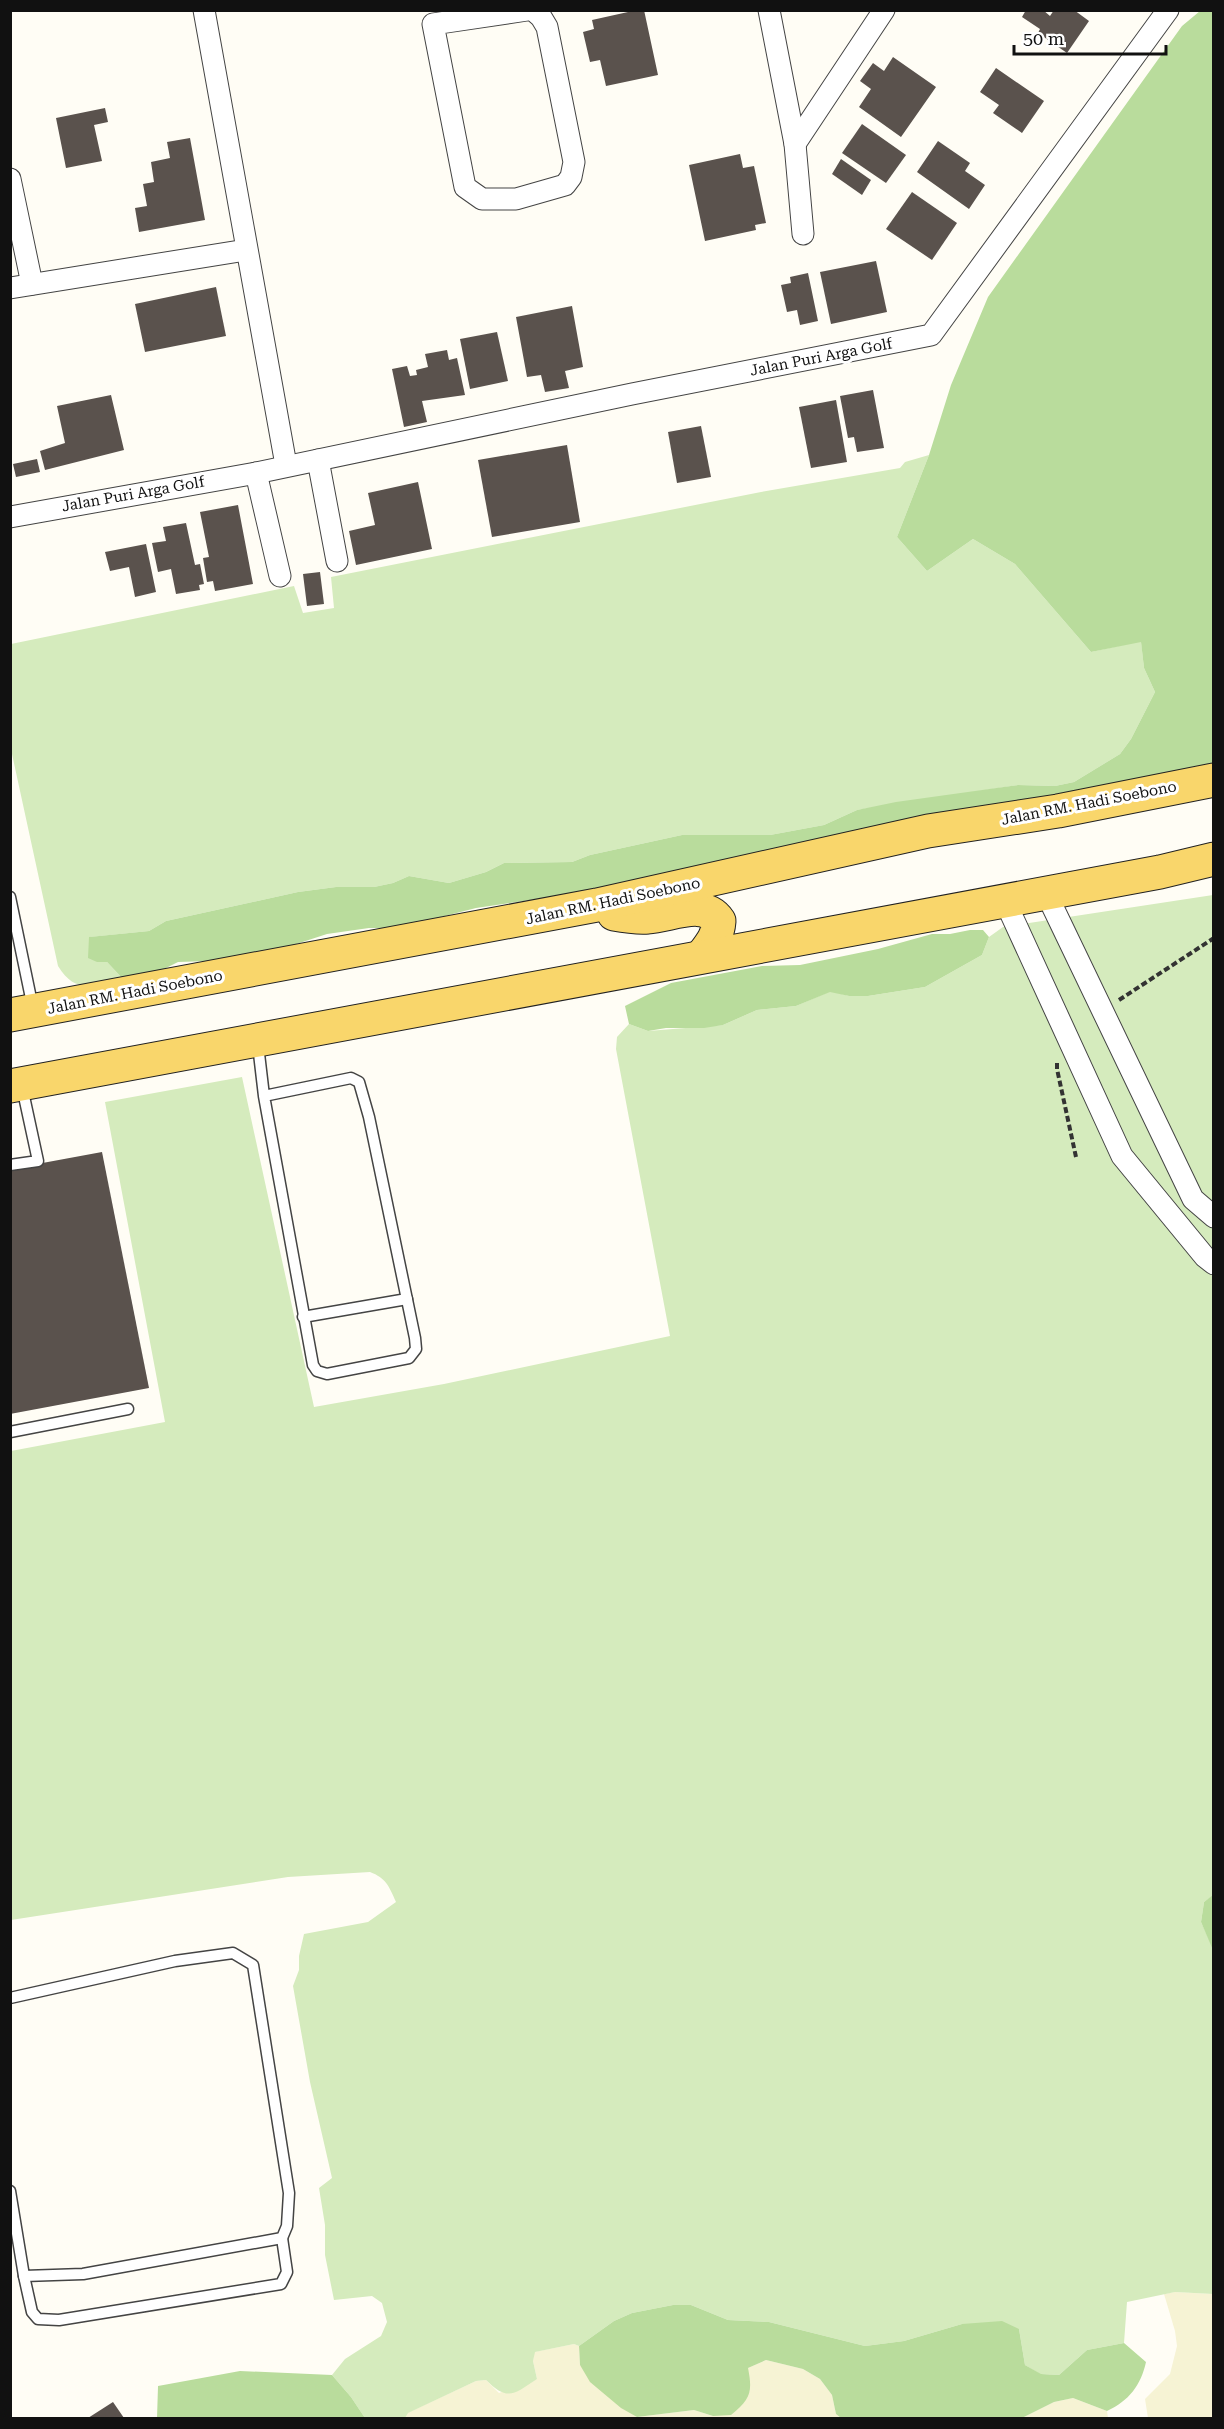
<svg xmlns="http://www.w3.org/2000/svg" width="1224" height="2429" font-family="'Roboto Serif',serif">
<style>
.farmland{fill:#f6f3d4}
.green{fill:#d5ebbd}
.forest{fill:#b9dc9c}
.building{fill:#5a524d}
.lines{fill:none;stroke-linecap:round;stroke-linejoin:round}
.service-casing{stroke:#444;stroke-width:13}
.minor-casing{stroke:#444;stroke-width:23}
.primary-casing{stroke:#222;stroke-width:35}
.path{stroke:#333;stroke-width:4;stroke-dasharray:6 3;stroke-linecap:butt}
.service{stroke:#fff;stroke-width:10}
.minor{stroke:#fff;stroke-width:21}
.primary{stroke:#f9d66b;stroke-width:33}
.labels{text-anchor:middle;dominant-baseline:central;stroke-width:6;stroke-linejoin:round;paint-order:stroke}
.street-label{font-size:15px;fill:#111;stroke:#fff}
</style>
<rect width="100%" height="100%" fill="#fffdf5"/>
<g class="farmland">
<path d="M1175 2292 1213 2294V2418H1148L1145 2399 1170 2374 1177 2346 1175 2331 1164 2294Z"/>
<path d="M574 2344 579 2346 580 2365 637 2417 694 2410 713 2416 748 2368 766 2360 803 2369 820 2379 832 2395 836 2414 841 2418H405L407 2413 476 2381 486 2380 499 2393 537 2379 533 2361 534 2352Z"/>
<path d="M1073 2398 1107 2411 1108 2418H1022L1054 2402Z"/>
</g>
<g class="green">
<path d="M929 455 897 537 927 571 973 539 1015 564 1091 652 1141 641 1144 668 1155 692 1131 739 1120 754 1074 782 1055 786 1018 785 857 810 824 825 770 835H682L590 855 572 862 504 863 486 872 449 883 409 876 393 883 374 887H336L298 892 166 921 149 931 90 937 97 962H107L122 978C92 984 77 996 58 966L12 754H11V644L294 586 303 613 334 608 331 577 761 492 900 468 905 462Z"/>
<path d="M1213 895 1214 1895 1204 1902 1201 1922 1214 1950 1213 2294 1175 2292 1127 2302 1124 2343 1087 2350 1059 2375 1040 2374 1025 2365 1019 2329 962 2324 904 2341 865 2346 769 2322 728 2320 691 2305H673L632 2313 614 2321 579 2346 574 2344 535 2352 533 2361 537 2379C514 2394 508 2402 486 2380L476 2381 408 2413 405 2418H365L351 2397 332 2375 345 2359 381 2336 387 2322 382 2303 372 2296 334 2300 325 2255V2225L319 2188 332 2178 310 2082 293 1986 299 1970V1956L304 1934 368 1922 396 1902C389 1886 386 1878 370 1872L288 1877 11 1920V1451L165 1422 105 1102 242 1077 314 1407 444 1384 670 1336 616 1049 617 1037 629 1024 648 1031 723 1025 757 1010 796 1006 831 991 849 996H868L925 987 982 955 989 937 1003 927Z"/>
</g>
<g class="forest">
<path d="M1200 11H1213V764L571 894 476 908 398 928H369L327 934 287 947 209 961 178 962 160 971 122 978 107 962H97L88 958 89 937 149 931 166 921 298 892 336 887H374L393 883 409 876 449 883 486 872 504 863 572 862 590 855 682 835H770L824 825 857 810 896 802 1018 785 1055 786 1074 782 1120 754 1131 739 1155 692 1144 668 1141 642 1091 652 1015 564 973 539 927 571 897 537 929 455 951 385 988 297 1182 26Z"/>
<path d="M970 930H983L989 937 982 955 925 987 868 996H849L830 992 796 1006 757 1010 723 1025 704 1028H666L648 1031 629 1024 625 1006 671 983 762 966 800 965 878 949 932 934H950Z"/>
<path d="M1213 1895V1950L1201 1922 1204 1902Z"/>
<path d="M673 2305H691L728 2320 769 2322 865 2346 904 2341 962 2324 1002 2321 1019 2329 1025 2365 1041 2374 1059 2375 1087 2350 1124 2343 1146 2362C1141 2385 1129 2401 1107 2411L1073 2398 1054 2402 1022 2418H841L836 2414 832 2395 820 2379 803 2369 766 2360 748 2368C753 2393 750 2399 731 2415L713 2416 694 2410 637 2417 621 2408 590 2382 580 2365 579 2346 614 2321 632 2313Z"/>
<path d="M240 2371 332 2375 351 2397 365 2418H157L158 2386Z"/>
</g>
<g class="building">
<path d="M637 10H644L658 75 606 86 600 60 590 62 583 32 594 29 592 20Z"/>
<path d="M1026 10H1043L1050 16 1054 10H1074L1089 21 1067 53 1038 33 1040 29 1022 17Z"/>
<path d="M893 57 936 87 901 137 859 107 871 89 860 81 873 63 884 71Z"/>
<path d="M996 68 1044 101 1022 133 993 113 999 105 980 92Z"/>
<path d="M105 108 108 122 94 125 102 161 66 168 56 118Z"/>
<path d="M862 124 906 155 886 183 842 153Z"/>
<path d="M190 138 205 220 139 232 135 208 147 206 143 184 154 182 151 162 170 158 167 142Z"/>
<path d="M938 141 970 163 965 171 985 185 969 209 917 172Z"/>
<path d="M740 154 743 168 754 166 766 223 755 225 756 230 705 241 689 165Z"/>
<path d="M841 159 871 180 862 195 832 174Z"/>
<path d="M912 192 957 223 932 260 886 229Z"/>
<path d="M876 261 887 312 831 324 820 272Z"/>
<path d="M808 273 818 321 800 325 797 310 787 312 781 285 791 283 790 277Z"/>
<path d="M216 287 226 336 145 352 135 304Z"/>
<path d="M572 306 583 367 565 371 569 388 545 392 541 375 527 377 516 317Z"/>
<path d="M497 332 508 381 470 389 460 339Z"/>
<path d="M447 350 449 360 457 358 465 395 422 401 427 422 404 427 392 369 407 366 410 376 417 375 416 370 428 367 425 354Z"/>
<path d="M873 390 884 448 857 452 854 437 848 438 840 396Z"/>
<path d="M111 395 124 450 45 470 40 451 65 443 57 406Z"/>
<path d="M836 400 847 462 811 468 799 407Z"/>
<path d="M701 426 711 477 677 483 668 432Z"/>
<path d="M567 445 580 522 492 537 478 460Z"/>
<path d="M37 459 40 472 16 477 13 464Z"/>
<path d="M418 482 432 549 356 565 349 531 375 525 368 493Z"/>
<path d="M238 505 253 584 215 591 213 581 207 582 203 558 209 557 200 512Z"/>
<path d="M186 523 195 565 200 564 204 584 199 585 200 590 176 594 171 569 158 572 152 543 166 541 163 527Z"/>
<path d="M146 544 156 592 135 597 129 567 110 571 105 552Z"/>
<path d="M320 572 324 604 307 606 303 574Z"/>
<path d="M102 1152 149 1388 10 1414V1169Z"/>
<path d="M113 2402 124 2418H88Z"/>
</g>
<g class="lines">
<defs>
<g id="service">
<path d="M10 897 33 1008"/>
<path d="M258 1045 264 1096 313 1365 317 1371 327 1374 409 1358 416 1349 415 1338 369 1117 359 1082 351 1078 264 1096"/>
<path d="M10 1165 38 1161 22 1087"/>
<path d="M303 1317 407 1299"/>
<path d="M10 1432 128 1409"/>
<path d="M10 1998 175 1961 233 1953 253 1965 289 2193 287 2226 282 2238 83 2274 24 2276 10 2191"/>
<path d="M24 2276 32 2312 38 2319 59 2320 281 2284 287 2272 282 2238"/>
</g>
<g id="minor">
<path d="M204 10 286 465"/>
<path d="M527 10 433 24 465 187 482 199H516L565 185 571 177 574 162 547 27 541 17 533 10"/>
<path d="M769 10 795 144 803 234"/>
<path d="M795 144 884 10"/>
<path d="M10 179 32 284"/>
<path d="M10 288 246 250"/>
<path d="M318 460 337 561"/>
<path d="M256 473 280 576"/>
<path d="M10 517 256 473 632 394 931 335 1168 10"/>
<path d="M1046 893 1193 1199 1214 1217"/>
<path d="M1005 901 1122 1156 1205 1257 1214 1264"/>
</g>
<g id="primary">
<path d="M614 914C625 916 637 918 648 917 670 916 704 898 719 921 718 936 711 944 702 956"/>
<path d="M10 1015 597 905 928 831 1058 811 1214 780"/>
<path d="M10 1086 1160 872 1214 859"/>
</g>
</defs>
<use href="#service" class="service-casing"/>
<use href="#minor" class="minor-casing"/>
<use href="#primary" class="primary-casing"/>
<g class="path">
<path d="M1119 1000 1214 938"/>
<path d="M1057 1063V1069L1076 1157"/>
</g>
<use href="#service" class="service"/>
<use href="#minor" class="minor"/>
<use href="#primary" class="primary"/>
</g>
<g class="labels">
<g class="street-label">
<text transform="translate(821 357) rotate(-11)">Jalan Puri Arga Golf</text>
<text transform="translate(133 494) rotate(-10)">Jalan Puri Arga Golf</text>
<text transform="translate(1089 803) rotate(-11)">Jalan RM. Hadi Soebono</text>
<text transform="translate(613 901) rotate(-12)">Jalan RM. Hadi Soebono</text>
<text transform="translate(135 992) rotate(-11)">Jalan RM. Hadi Soebono</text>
</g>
</g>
<rect width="1224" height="2429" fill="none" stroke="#111111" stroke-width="24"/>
<path d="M1014 45v9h152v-9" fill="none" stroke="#111111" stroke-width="3"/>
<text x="1023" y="45" font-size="18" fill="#111111" stroke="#ffffff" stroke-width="4.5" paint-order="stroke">50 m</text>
</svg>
